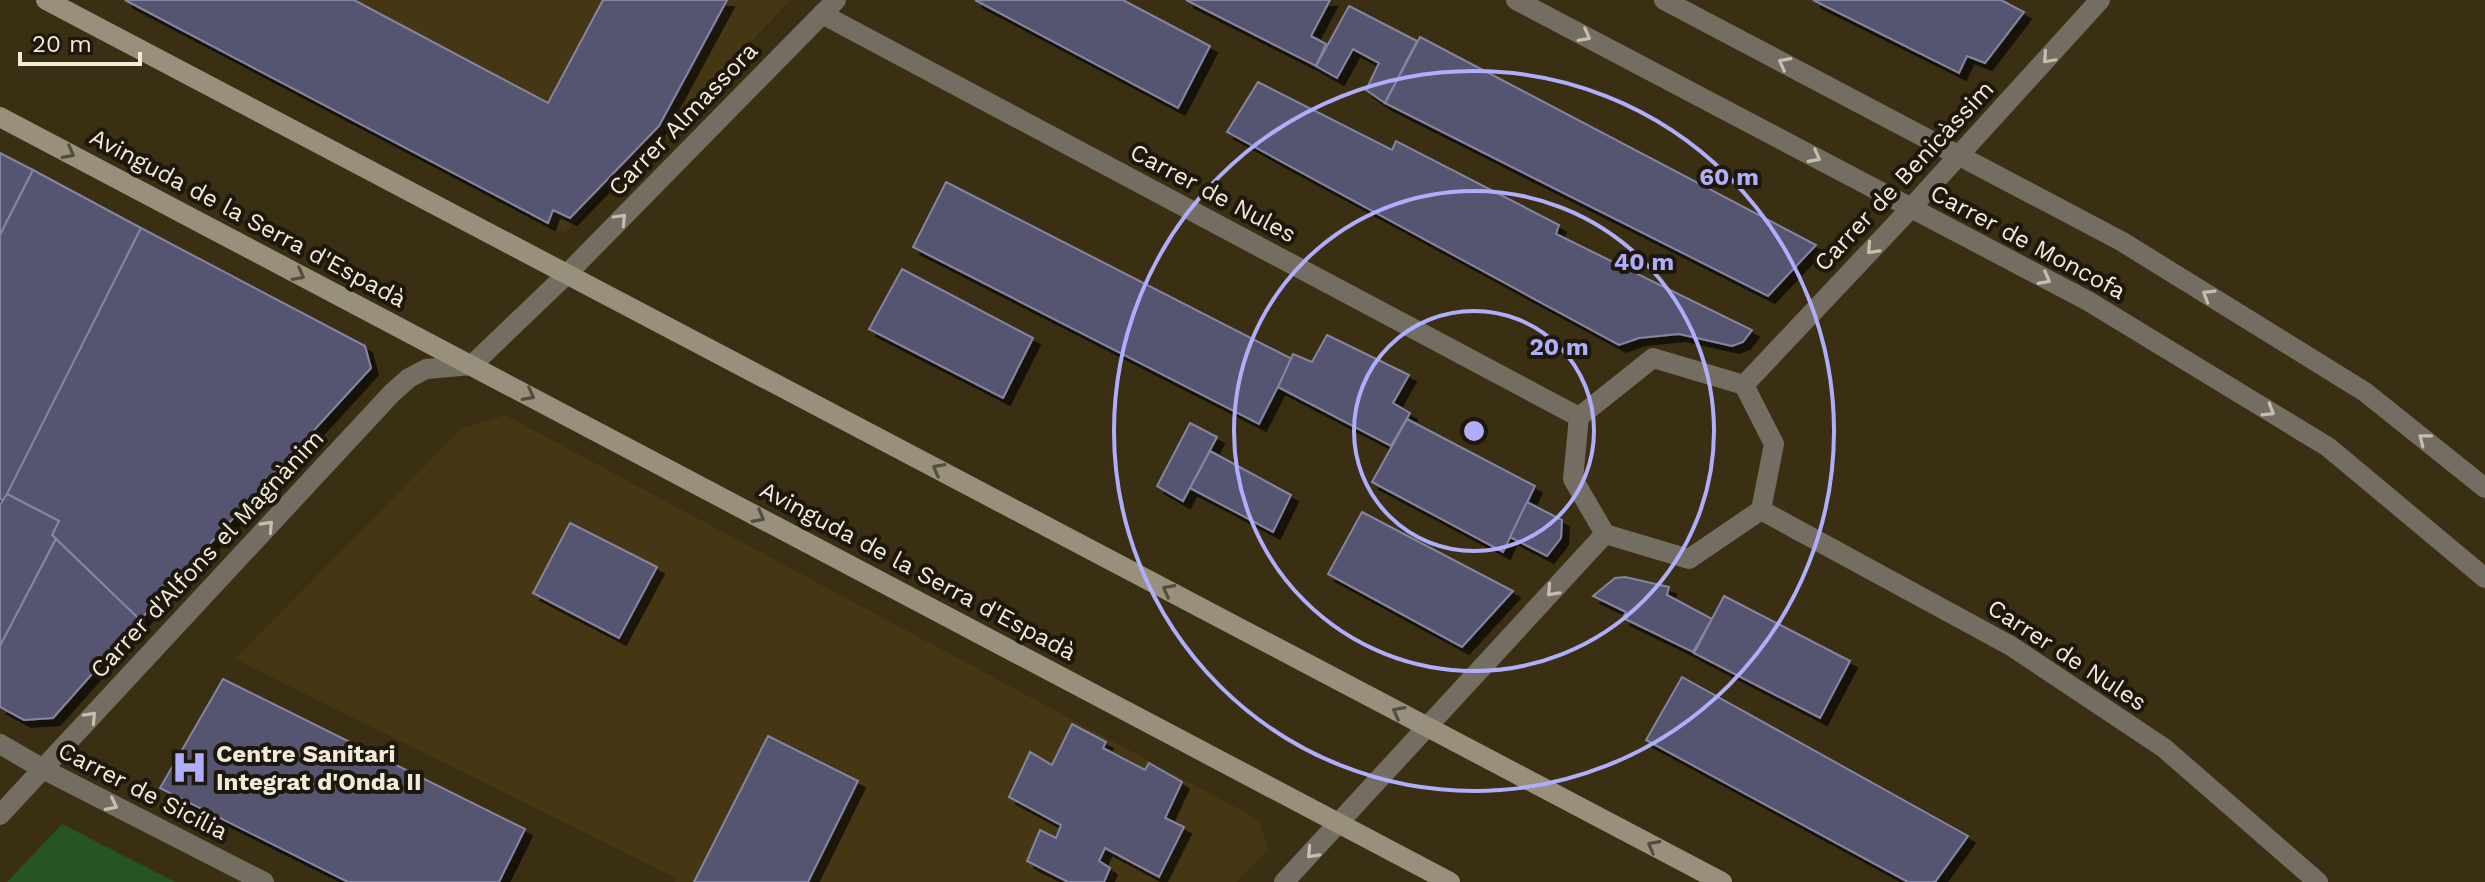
<svg xmlns="http://www.w3.org/2000/svg" width="2485" height="882" font-family="'Work Sans',sans-serif">
<style>
.built{fill:#463714}
.green{fill:#265425}
.building{fill:#545571;stroke:#8485a3;stroke-width:2;filter:url(#shadow)}
.lines{fill:none;stroke-linecap:round;stroke-linejoin:round}
.street{stroke:#736e61;stroke-width:20}
.secondary{stroke:#98907c;stroke-width:20}
.oneway{stroke:#c6bfb0}
.oneway2{stroke:#544d3e}
.ring{fill:none;stroke:#afaefa;stroke-width:4}
.labels{text-anchor:middle;dominant-baseline:central;stroke-width:8;stroke-linejoin:round;paint-order:stroke}
.street-label{font-size:24px;fill:#f2ebdb;stroke:#1d170c}
.poi-label{font-size:24px;font-weight:bold;fill:#f2ebdb;stroke:#1d170c;text-anchor:start}
.centre{fill:#afaefa;stroke:#1d170c;stroke-width:4}
.ring-label{font-size:24px;text-anchor:middle;font-weight:bold;fill:#afaefa;stroke:#1d170c;stroke-width:8;stroke-linejoin:round;paint-order:stroke}
</style>
<defs>
<filter id="shadow"><feDropShadow dx="7" dy="7" stdDeviation="0" flood-color="#0009"/></filter>
</defs>
<rect width="100%" height="100%" fill="#3a2e13"/>
<g class="built">
<path d="M136 0H791L564 233Z"/>
<path d="M505 415 1259 820 1268 850 1237 882H675L676 878 235 659 461 429Z"/>
</g>
<path class="green" d="M62 824 175 882H7Z"/>
<g class="building">
<path d="M125 0H354L548 103 603 0H727L659 126 570 218 553 210 548 223Z"/>
<path d="M975 0H1123L1210 46 1178 108Z"/>
<path d="M1186 0H1330L1311 36 1326 44 1316 66Z"/>
<path d="M1813 0H2001L2024 12 1985 63 1967 56 1959 73Z"/>
<path d="M1349 6 1417 41 1385 103 1366 90 1379 63 1353 49 1337 78 1316 66Z"/>
<path d="M1420 37 1816 245 1768 296 1385 103Z"/>
<path d="M1258 82 1392 150 1396 141 1559 225 1556 234 1752 330 1743 342 1732 346 1679 334 1639 338 1619 345 1227 132Z"/>
<path d="M0 153 33 170 0 235Z"/>
<path d="M33 170 141 228 4 501 0 499V235Z"/>
<path d="M946 182 1292 359 1259 424 913 247Z"/>
<path d="M141 228 365 346 371 368 140 620 52 535 59 521 7 494Z"/>
<path d="M902 269 1033 338 1003 398 869 329Z"/>
<path d="M1327 335 1409 375 1393 403 1410 413 1391 446 1278 387 1293 354 1312 362Z"/>
<path d="M1407 419 1535 486 1503 552 1372 482Z"/>
<path d="M1190 423 1217 437 1183 501 1157 486Z"/>
<path d="M1210 451 1291 495 1273 532 1190 488Z"/>
<path d="M7 494 59 521 52 535 56 539 0 646V505Z"/>
<path d="M1527 502 1562 520 1561 538 1547 556 1510 537Z"/>
<path d="M1362 512 1513 591 1462 647 1328 574Z"/>
<path d="M570 523 657 567 619 638 533 593Z"/>
<path d="M56 539 140 620 53 718 24 720 0 707V646Z"/>
<path d="M1625 577 1669 587 1667 595 1712 619 1693 652 1623 618 1626 612 1593 596 1615 578Z"/>
<path d="M1724 596 1850 661 1820 718 1694 653Z"/>
<path d="M1682 677 1968 836 1935 882H1908L1646 740Z"/>
<path d="M223 679 525 829 499 882H348L160 788Z"/>
<path d="M1072 724 1106 742 1103 748 1145 770 1149 763 1182 782 1165 818 1184 827 1159 877 1105 848 1099 861 1110 868 1104 882H1068L1027 861 1040 830 1056 838 1061 825 1009 797 1030 752 1052 765Z"/>
<path d="M768 736 858 781 808 882H694Z"/>
</g>
<g class="lines">
<g class="street">
<path d="M1516 0 2088 301 2328 447 2485 578"/>
<path d="M1664 0 2121 241 2365 392 2485 488"/>
<path d="M822 14 1579 417"/>
<path d="M1653 358 1744 385 1774 444 1761 510 1689 559 1605 534 1573 479 1579 417Z"/>
<path d="M1744 385 1911 208 2100 0"/>
<path d="M1761 510 2011 646 2164 748 2318 882"/>
<path d="M0 744 43 769 264 882"/>
<path d="M0 815 392 393 409 378 426 369 472 365 567 274 836 0"/>
<path d="M1284 882 1605 534"/>
</g>
<g class="secondary">
<path d="M46 0 1722 882"/>
<path d="M0 117 1450 882"/>
</g>
</g>
<defs><path id="oneway-chevron" d="M-2-3.5L2.5 0L-2 3.5" fill="none" stroke-width="1.6" stroke-linecap="round" stroke-linejoin="round" transform="scale(2)"/></defs>
<g class="oneway">
<use href="#oneway-chevron" transform="translate(1585 36) rotate(28)"/>
<use href="#oneway-chevron" transform="translate(2048 58) rotate(132)"/>
<use href="#oneway-chevron" transform="translate(1784 63) rotate(-152)"/>
<use href="#oneway-chevron" transform="translate(1815 157) rotate(28)"/>
<use href="#oneway-chevron" transform="translate(621 219) rotate(-46)"/>
<use href="#oneway-chevron" transform="translate(1872 249) rotate(133)"/>
<use href="#oneway-chevron" transform="translate(2045 279) rotate(28)"/>
<use href="#oneway-chevron" transform="translate(2208 295) rotate(-148)"/>
<use href="#oneway-chevron" transform="translate(2269 411) rotate(31)"/>
<use href="#oneway-chevron" transform="translate(2424 439) rotate(-142)"/>
<use href="#oneway-chevron" transform="translate(268 526) rotate(-47)"/>
<use href="#oneway-chevron" transform="translate(1552 591) rotate(133)"/>
<use href="#oneway-chevron" transform="translate(91 717) rotate(-47)"/>
<use href="#oneway-chevron" transform="translate(112 805) rotate(27)"/>
<use href="#oneway-chevron" transform="translate(1312 853) rotate(133)"/>
</g>
<g class="oneway2">
<use href="#oneway-chevron" transform="translate(69 153) rotate(28)"/>
<use href="#oneway-chevron" transform="translate(299 275) rotate(28)"/>
<use href="#oneway-chevron" transform="translate(529 395) rotate(28)"/>
<use href="#oneway-chevron" transform="translate(938 469) rotate(-152)"/>
<use href="#oneway-chevron" transform="translate(759 517) rotate(28)"/>
<use href="#oneway-chevron" transform="translate(1168 590) rotate(-152)"/>
<use href="#oneway-chevron" transform="translate(1398 712) rotate(-152)"/>
<use href="#oneway-chevron" transform="translate(1653 846) rotate(-152)"/>
</g>
<g class="ring">
<circle cx="1474" cy="431" r="120"/>
<circle cx="1474" cy="431" r="240"/>
<circle cx="1474" cy="431" r="360"/>
</g>
<defs>
<symbol id="hospital-bare" viewBox="-9 -9 18 18"><path d="M-5-5h3v3.5h4V-5h3V5h-3V1.5h-4V5h-3Z" fill="#afaefa" stroke="#1d170c" stroke-width="2.5" paint-order="stroke"/></symbol>
</defs>
<g fill-rule="evenodd">
<use href="#hospital-bare" x="164" y="742" width="51" height="51"/>
</g>
<g class="labels">
<g class="street-label">
<text transform="translate(683 119) rotate(-46)">Carrer Almassora</text>
<text transform="translate(1904 176) rotate(-47)">Carrer de Benicàssim</text>
<text transform="translate(1213 193) rotate(28)">Carrer de Nules</text>
<text transform="translate(248 218) rotate(28)">Avinguda de la Serra d'Espadà</text>
<text transform="translate(2028 242) rotate(28)">Carrer de Moncofa</text>
<text transform="translate(207 554) rotate(-47)">Carrer d'Alfons el Magnànim</text>
<text transform="translate(918 571) rotate(28)">Avinguda de la Serra d'Espadà</text>
<text transform="translate(2067 655) rotate(33)">Carrer de Nules</text>
<text transform="translate(143 791) rotate(27)">Carrer de Sicília</text>
</g>
<g class="poi-label">
<text x="216" y="754">Centre Sanitari<tspan x="216" dy="28">Integrat d'Onda II</tspan></text>
</g>
</g>
<circle cx="1474" cy="431" r="12" class="centre"/>
<g class="ring-label">
<text x="1729" y="185">60 m</text>
<text x="1644" y="270">40 m</text>
<text x="1559" y="355">20 m</text>
</g>
<path d="M20 52v12h120v-12" fill="none" stroke="#f2ebdb" stroke-width="4"/>
<text x="32" y="52" font-size="24" fill="#f2ebdb" stroke="#1d170c" stroke-width="6" paint-order="stroke">20 m</text>
</svg>
